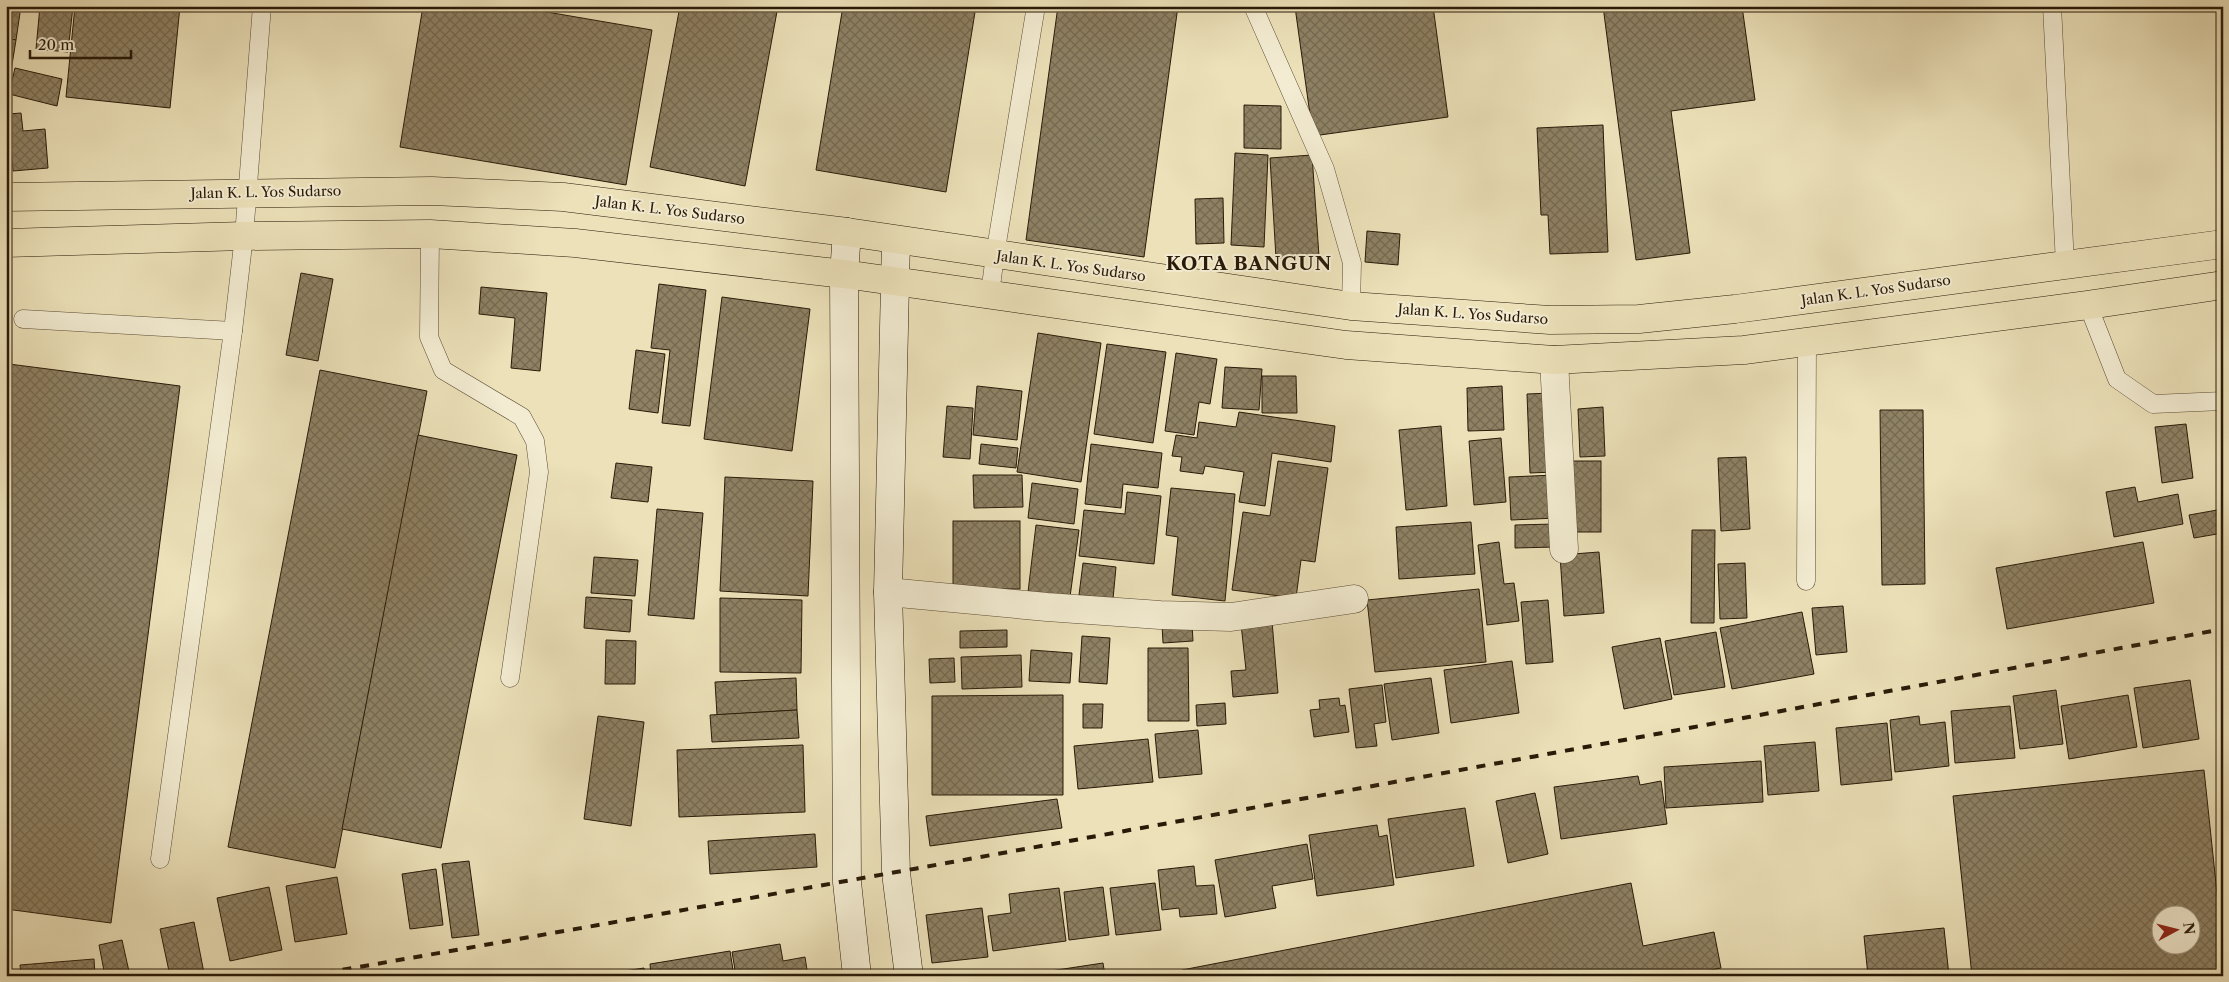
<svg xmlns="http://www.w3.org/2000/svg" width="2229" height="982" font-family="'Libre Caslon Text',serif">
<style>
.building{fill:url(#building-cross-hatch);stroke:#291a08;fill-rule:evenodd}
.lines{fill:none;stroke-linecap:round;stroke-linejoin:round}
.lane-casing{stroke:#5a4c34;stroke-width:19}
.street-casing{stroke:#5a4c34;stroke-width:29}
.secondary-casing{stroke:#291a08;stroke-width:29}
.highway-casing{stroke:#291a08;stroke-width:29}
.lane{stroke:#f3ecd2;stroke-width:18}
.street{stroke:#f3ecd2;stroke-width:28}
.secondary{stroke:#f3ecd2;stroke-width:28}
.highway{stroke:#ece1b9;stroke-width:28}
.rail{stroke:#291a08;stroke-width:4;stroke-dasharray:9 9;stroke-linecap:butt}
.labels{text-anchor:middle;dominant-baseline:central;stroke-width:4;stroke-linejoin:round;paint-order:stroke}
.street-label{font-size:14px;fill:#291a08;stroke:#f3ecd2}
.district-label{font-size:19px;font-weight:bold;letter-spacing:1px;fill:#291a08;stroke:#f3ecd2}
</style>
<defs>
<pattern id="building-cross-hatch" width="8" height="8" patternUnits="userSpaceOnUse" patternTransform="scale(1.25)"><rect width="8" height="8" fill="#8e8164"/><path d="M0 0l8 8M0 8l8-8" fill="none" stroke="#746950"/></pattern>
</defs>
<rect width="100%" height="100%" fill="#ece1b9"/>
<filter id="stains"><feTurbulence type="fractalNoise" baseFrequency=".004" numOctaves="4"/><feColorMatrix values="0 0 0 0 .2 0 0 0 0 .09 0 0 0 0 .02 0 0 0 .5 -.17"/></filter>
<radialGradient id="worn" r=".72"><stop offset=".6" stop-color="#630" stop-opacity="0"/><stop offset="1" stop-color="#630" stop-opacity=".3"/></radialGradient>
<g class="building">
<path d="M6 6H21L16 40 6 38Z"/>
<path d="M40 6H73L68 52 36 49Z"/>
<path d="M75 6H180L170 108 66 97Z"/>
<path d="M423 6H512L652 30 626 185 400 147Z"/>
<path d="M680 6H778L745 186 650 167Z"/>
<path d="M843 6H976L946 192 816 170Z"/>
<path d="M1058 6H1178L1144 257 1026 240Z"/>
<path d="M1303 6H1433L1448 117 1313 136 1295 7Z"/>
<path d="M1603 6H1742L1755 100 1671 111 1690 253 1636 260Z"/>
<path d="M6 38 16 40 7 96H6Z"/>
<path d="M15 68 62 79 57 106 9 94Z"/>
<path d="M1244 105 1281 106V149L1244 148Z"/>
<path d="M21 113 23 131 45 129 48 168 13 171 8 114Z"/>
<path d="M1603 125 1608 252 1550 254 1548 215H1541L1537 128Z"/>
<path d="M1235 153 1268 155 1264 247 1231 245Z"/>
<path d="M1312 155 1319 256 1276 258 1270 158Z"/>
<path d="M1223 198 1224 243 1196 244 1195 199Z"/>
<path d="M1367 231 1400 234 1398 265 1365 262Z"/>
<path d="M301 273 333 279 318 361 286 355Z"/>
<path d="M659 284 706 290 690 426 662 423 670 350 651 348Z"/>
<path d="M481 287 547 293 540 371 511 368 515 318 479 314Z"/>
<path d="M722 297 810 309 792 451 704 439Z"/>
<path d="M1038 333 1101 343 1081 482 1017 472Z"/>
<path d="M1107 344 1166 352 1153 443 1094 434Z"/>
<path d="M636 350 665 354 658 413 629 409Z"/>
<path d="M1176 353 1217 359 1210 404 1199 402 1194 435 1165 431Z"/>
<path d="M9 364 180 386 111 923 6 909V382Z"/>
<path d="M1225 367 1262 369 1259 410 1222 408Z"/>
<path d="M320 370 427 391 335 868 228 847Z"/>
<path d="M1262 376H1296L1297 413H1262Z"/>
<path d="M977 386 1022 391 1017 440 973 435Z"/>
<path d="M1502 386 1504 430 1468 431 1467 388Z"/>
<path d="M1551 393 1554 472 1530 473 1527 394Z"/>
<path d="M947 406 973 408 970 459 943 457Z"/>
<path d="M1603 407 1605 456 1580 457 1578 409Z"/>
<path d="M1880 410H1923L1925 584 1882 585Z"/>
<path d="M1239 412 1335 426 1331 462 1272 453 1265 506 1239 502 1244 472 1205 466 1203 474 1180 471 1182 457 1172 456 1176 435 1197 438 1199 422 1236 427Z"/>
<path d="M2186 424 2193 478 2162 483 2155 427Z"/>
<path d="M1441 426 1447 506 1406 510 1399 430Z"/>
<path d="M418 435 517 455 441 848 342 829Z"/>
<path d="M1501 438 1506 502 1474 505 1469 441Z"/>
<path d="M981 444 1018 448 1016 468 979 464Z"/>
<path d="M1091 444 1162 453 1158 488 1123 484 1121 508 1085 504Z"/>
<path d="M1746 457 1750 529 1721 531 1718 458Z"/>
<path d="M1278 461 1328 468 1315 562 1301 560 1296 598 1232 590 1243 512 1270 516Z"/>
<rect x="1570" y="461" width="31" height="71"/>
<path d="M616 463 652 467 648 502 611 498Z"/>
<path d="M973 475H1022L1023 507 974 508Z"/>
<path d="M1555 475 1557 518 1511 520 1509 477Z"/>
<path d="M725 477 813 481 808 596 720 591Z"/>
<path d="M1032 483 1078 489 1074 524 1028 518Z"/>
<path d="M2135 487 2138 502 2178 494 2183 524 2114 537 2106 492Z"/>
<path d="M1171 488 1235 494 1225 601 1172 595 1178 537 1166 535Z"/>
<path d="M1127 492 1161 496 1154 564 1079 556 1084 510 1125 514Z"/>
<path d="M657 509 703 513 694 619 648 615Z"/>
<path d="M2223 509V533L2194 538 2189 515Z"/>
<rect x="953" y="521" width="67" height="68"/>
<path d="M1471 522 1475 574 1399 579 1396 527Z"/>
<path d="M1555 524 1556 547 1515 548V525Z"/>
<path d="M1036 525 1079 530 1070 597 1028 592Z"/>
<path d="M1692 530H1715L1714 623H1691Z"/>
<path d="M1499 542 1504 584 1514 583 1519 621 1487 625 1478 545Z"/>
<path d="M2143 542 2154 603 2007 629 1996 568Z"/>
<path d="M1599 552 1604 613 1564 616 1560 555Z"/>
<path d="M594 557 638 560 635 596 591 593Z"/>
<path d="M1083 563 1116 567 1113 599 1079 595Z"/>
<path d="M1745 563 1747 618 1720 619 1718 564Z"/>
<path d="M1479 589 1486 662 1375 672 1367 600Z"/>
<path d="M586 597 632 600 630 632 584 628Z"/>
<path d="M720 598 802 600 801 673 720 672Z"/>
<path d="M1548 600 1553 662 1526 664 1521 602Z"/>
<path d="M1843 606 1847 652 1816 655 1812 608Z"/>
<path d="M1802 612 1814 674 1732 689 1720 628Z"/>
<path d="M1272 621 1278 693 1233 697 1231 671 1246 670 1241 624Z"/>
<path d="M1192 624 1193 641 1163 643 1162 625Z"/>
<path d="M1007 630V647L960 648V631Z"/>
<path d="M1716 632 1725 687 1674 695 1665 641Z"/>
<path d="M1082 636 1110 638 1107 684 1079 682Z"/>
<path d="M1660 638 1672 699 1624 709 1612 647Z"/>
<path d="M606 640 636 641 635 684H605Z"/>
<path d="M1148 648H1188L1189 721H1148Z"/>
<path d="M1031 650 1072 653 1070 683 1029 681Z"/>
<path d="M1021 655 1022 687 962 689 961 657Z"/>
<path d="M954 658 955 682 930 683 929 659Z"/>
<path d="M1512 661 1519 713 1451 723 1444 670Z"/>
<path d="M796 678 797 710 717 715 715 682Z"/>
<path d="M1431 678 1439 733 1392 740 1384 684Z"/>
<path d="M2190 680 2199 739 2143 748 2134 688Z"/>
<path d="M1382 685 1386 722 1374 724 1377 746 1356 748 1349 689Z"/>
<path d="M2056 690 2063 744 2020 749 2013 696Z"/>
<path d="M1063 695V795H932V696Z"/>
<path d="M2128 695 2137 747 2069 759 2061 706Z"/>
<path d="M1339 698 1340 706 1345 705 1349 732 1314 737 1310 710 1320 709 1319 700Z"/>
<path d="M1225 703 1226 724 1197 726 1196 705Z"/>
<path d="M1083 704H1103L1102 728H1083Z"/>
<path d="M2010 706 2015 758 1955 763 1951 711Z"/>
<path d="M797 710 799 738 712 742 710 715Z"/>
<path d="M598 716 644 722 631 826 584 819Z"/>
<path d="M1919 716 1920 725 1945 722 1949 766 1895 772 1890 720Z"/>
<path d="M1887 723 1892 780 1841 785 1836 728Z"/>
<path d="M1198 730 1202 774 1159 778 1155 734Z"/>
<path d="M1148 739 1153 782 1078 789 1074 746Z"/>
<path d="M1815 742 1819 791 1768 795 1764 746Z"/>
<path d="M803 745 805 812 679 817 677 750Z"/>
<path d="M1761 761 1763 802 1666 808 1664 767Z"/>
<path d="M2204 770 2223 950V976H1972L1953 796ZM2162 914H2192V944H2162Z"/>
<path d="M1638 776 1640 785 1661 781 1667 824 1561 839 1554 787Z"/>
<path d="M1535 793 1548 854 1508 863 1496 801Z"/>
<path d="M1057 799 1062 828 930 846 926 816Z"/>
<path d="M1465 808 1474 866 1396 878 1388 819Z"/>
<path d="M1377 825 1379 837 1387 835 1394 885 1317 896 1309 835Z"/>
<path d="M815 834 817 867 710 874 708 841Z"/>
<path d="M1307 844 1313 879 1272 886 1276 908 1225 917 1215 860Z"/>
<path d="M469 861 479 935 452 938 442 864Z"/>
<path d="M1194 866 1196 886 1214 885 1217 914 1180 917 1179 908 1162 910 1158 870Z"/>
<path d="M436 869 443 925 410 929 402 874Z"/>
<path d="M337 877 347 934 295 942 286 886Z"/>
<path d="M1155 883 1161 930 1116 935 1110 888Z"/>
<path d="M1631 883 1643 946 1714 932 1721 968 1678 976H1184L1182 970Z"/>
<path d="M269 887 282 950 230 961 217 898Z"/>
<path d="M1103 887 1109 935 1069 940 1064 892Z"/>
<path d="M1059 888 1066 941 993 951 988 916 1011 913 1009 894Z"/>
<path d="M982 908 988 957 932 963 926 915Z"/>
<path d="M194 922 204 973 170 976 160 929Z"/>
<path d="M1944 928 1949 976H1868L1864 936Z"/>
<path d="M122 940 130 976H105L99 945Z"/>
<path d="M780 944 783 961 805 957 808 976H736L732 952Z"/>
<path d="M730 951 734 976H651L650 964Z"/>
<path d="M94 959 95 976H21L20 965Z"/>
<path d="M1103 963 1105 976H1037V973Z"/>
<path d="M644 968 645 976H599V975Z"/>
</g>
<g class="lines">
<defs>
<g id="lane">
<path d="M1253 6 1325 169 1352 263 1351 306"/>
<path d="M2052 6 2065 264"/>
<path d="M430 234 429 337 443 370 522 417 535 441 539 472 510 678"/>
<path d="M990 294 995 255 1036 6"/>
<path d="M2088 305 2117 379 2153 404 2223 401"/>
<path d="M23 319 233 331"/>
<path d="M1806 581 1807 342"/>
<path d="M160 859 233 331 244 236 262 6"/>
</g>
<g id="street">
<path d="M1554 360 1564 549"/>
<path d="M888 592 1047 607 1160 615 1231 617 1354 599"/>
</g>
<g id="secondary">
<path d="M847 232 844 274 847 882 857 976"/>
<path d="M896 240 888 592 896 873 909 976"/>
</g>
<g id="highway">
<path d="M6 197 432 191 563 197 847 232 1351 306 1550 320 1639 319 1735 309 2223 244"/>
<path d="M6 243 244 236 430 234 575 243 844 274 1346 345 1554 360 1744 350 2088 305 2223 285"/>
</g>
</defs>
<use href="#lane" class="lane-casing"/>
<use href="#street" class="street-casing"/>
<use href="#secondary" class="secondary-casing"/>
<use href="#highway" class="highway-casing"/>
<use href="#lane" class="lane"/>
<use href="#street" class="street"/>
<use href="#secondary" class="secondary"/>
<use href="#highway" class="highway"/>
<path class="rail" d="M307 976C946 865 1585 748 2223 629"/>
</g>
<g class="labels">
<g class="street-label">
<text transform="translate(266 192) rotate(-1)">Jalan K. L. Yos Sudarso</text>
<text transform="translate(670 210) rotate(7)">Jalan K. L. Yos Sudarso</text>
<text transform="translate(1071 266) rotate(8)">Jalan K. L. Yos Sudarso</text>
<text transform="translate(1876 290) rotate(-8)">Jalan K. L. Yos Sudarso</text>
<text transform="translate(1473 314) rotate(4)">Jalan K. L. Yos Sudarso</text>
</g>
<g class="district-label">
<text x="1249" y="263">KOTA BANGUN</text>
</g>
</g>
<rect width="2229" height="982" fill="none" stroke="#ece1b9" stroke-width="25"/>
<rect x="8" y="8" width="2214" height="967" fill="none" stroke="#291a08" stroke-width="2.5"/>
<rect x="12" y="12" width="2204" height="957" fill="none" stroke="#291a08"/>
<g transform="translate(2176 930) rotate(83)"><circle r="24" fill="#f3ecd2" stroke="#a29881"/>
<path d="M0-4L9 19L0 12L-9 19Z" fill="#8f2418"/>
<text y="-8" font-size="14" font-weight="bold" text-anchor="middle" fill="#291a08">N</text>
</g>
<path d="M30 50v8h101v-8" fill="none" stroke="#291a08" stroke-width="2.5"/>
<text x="38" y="50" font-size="15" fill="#291a08" stroke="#f3ecd2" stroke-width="4" paint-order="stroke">20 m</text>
<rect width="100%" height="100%" filter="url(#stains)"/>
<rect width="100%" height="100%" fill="url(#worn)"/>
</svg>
